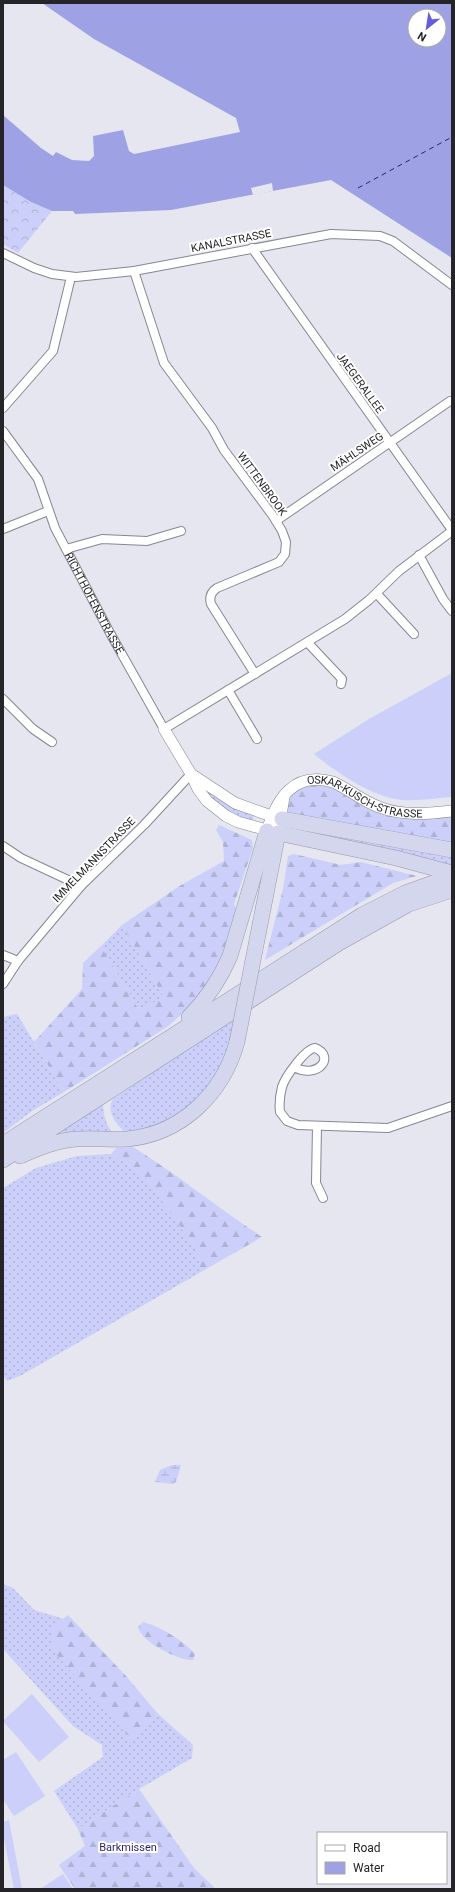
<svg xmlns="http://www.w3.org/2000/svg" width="455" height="1892" font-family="Roboto,sans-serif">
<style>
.grass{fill:url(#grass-dots)}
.forest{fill:url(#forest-firs)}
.wetland{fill:url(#wetland-marsh)}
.park{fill:url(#park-crowns)}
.pitch{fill:#cbcff9}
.water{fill:#9ea2e5;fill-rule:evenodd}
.pier{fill:#e5e6f0}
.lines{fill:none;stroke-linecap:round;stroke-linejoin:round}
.ferry{stroke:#2a216e;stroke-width:1;stroke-dasharray:5 4;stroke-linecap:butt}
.street-casing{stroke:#868790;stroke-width:10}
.secondary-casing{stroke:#868790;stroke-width:12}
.highway-casing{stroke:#9698a8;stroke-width:16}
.street{stroke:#fff;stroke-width:8}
.secondary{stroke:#fff;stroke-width:11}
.highway{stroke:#d3d6ec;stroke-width:15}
.highway-bridge-casing{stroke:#9698a8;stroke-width:16;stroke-linecap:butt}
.highway-bridge{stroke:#d3d6ec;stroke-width:15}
.labels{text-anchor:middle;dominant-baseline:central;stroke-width:4;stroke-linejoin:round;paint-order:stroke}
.street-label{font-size:11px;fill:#252529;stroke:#fff}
.park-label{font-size:11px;fill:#271e6a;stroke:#fff}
</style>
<defs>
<pattern id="grass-dots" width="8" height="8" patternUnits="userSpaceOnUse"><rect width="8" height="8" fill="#cbcff9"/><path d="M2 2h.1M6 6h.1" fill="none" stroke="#aeb2d5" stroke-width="1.8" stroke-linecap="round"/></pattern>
<pattern id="forest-firs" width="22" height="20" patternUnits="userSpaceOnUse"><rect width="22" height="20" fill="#cbcff9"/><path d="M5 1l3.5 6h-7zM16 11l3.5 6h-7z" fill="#aeb2d5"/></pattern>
<pattern id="wetland-marsh" width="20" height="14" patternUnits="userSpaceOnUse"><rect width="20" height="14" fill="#cbcff9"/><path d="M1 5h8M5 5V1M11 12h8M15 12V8" fill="none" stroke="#aeb2d5"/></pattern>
<pattern id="park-crowns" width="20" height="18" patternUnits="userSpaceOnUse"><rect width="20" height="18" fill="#cbcff9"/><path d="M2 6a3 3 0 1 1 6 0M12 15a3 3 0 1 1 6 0" fill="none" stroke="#aeb2d5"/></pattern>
</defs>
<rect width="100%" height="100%" fill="#e5e6f0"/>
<g class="grass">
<path d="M204 788 233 807 254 816 252 823C235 817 212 805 204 788Z"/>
<path d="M286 826 452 855V867L290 832Z"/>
<path d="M122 925 164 997 139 1010 101 946Z"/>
<path d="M17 1014 64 1092 32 1111 3 1133V1017Z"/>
<path d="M230 1020 234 1022 233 1045 201 1100 160 1126 125 1132C116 1124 107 1113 112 1100Z"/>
<path d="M103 1100C103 1114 105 1125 115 1135L27 1148Z"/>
<path d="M111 1154 129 1165 146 1178 197 1250 201 1272 20 1376 7 1381 3 1376V1188L36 1168 77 1156Z"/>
<path d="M3 1584 13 1588 34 1610 64 1619 51 1629 130 1739 158 1714 193 1745 192 1758 139 1789 78 1829 54 1791 103 1757 102 1745 73 1726 3 1649Z"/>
</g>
<g class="forest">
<path d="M316 779 379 807 452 811V850L282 819 284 797Z"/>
<path d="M219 825 252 840 253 848 234 904 237 910 226 947 211 983 193 1004 167 1027 64 1092 34 1042 82 989 83 963 101 946 139 1010 164 997 122 925 181 885 224 861 223 842 216 830Z"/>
<path d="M294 854 341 865 361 862 417 876 393 883 265 960 283 889 288 856Z"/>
<path d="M133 1147C178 1175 218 1208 262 1237L201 1272 197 1250 146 1178 129 1165 111 1154 116 1148Z"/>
<path d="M68 1615 126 1676 158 1714 131 1739 54 1652 51 1629Z"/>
<path d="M143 1622C162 1627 182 1640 195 1654L193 1660C179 1661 141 1642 138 1627Z"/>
<path d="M139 1789 194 1868 216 1889H75L59 1865 85 1846 78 1829Z"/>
</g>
<path class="wetland" d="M172 1465H181L176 1482 173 1484 155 1482 160 1470Z"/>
<path class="park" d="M3 185 31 202 52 211 18 253 3 244Z"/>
<g class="pitch">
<path d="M452 673V797C436 798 419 801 403 800 373 798 336 772 314 754L369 719Z"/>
<path d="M32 1694 69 1737 39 1762 3 1721Z"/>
<path d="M16 1752 45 1796 14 1816 3 1799V1760Z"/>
<path d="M9 1820 22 1889H14L3 1834V1822Z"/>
<path d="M63 1874 73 1889H40Z"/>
</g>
<path class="water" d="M42 3H452V258L331 180 171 210 75 214 73 211H52L31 202 3 185V115L41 148 53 156 56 152 72 160 89 161 94 156 93 136 123 130 129 151 134 154 240 132 236 118 94 39ZM415 16H439V40H415Z"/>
<path class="pier" d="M272 183 273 191 253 195 251 188Z"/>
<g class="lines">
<path class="ferry" d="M358 188 452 137"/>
<defs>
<g id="street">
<path d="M252 248 452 530"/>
<path d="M3 253 34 268 52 274 76 277 134 271 331 234 380 236 393 241 452 285"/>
<path d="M134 271 164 363 212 428 224 450 273 516 282 531 286 542 285 554 279 562 217 588C211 592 209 597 211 604L255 674"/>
<path d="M3 408 53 351 71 277"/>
<path id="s1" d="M3 431 38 479 55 528 110 633 164 729 345 619 369 600 399 571 452 531"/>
<path d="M276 521 450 401"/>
<path d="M3 529 48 511"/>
<path d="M66 549 102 539 147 541 181 531"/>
<path d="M419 555 443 599 452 611"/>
<path d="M377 594 414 634"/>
<path d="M308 643 342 679 341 684"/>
<path d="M228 690 257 739"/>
<path d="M3 699 33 729 52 742"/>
<path d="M3 846 21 858 81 886"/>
<path d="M3 955 18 961"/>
<path d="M3 984 18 961 81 886 144 825 191 774"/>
<path d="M294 1067C318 1080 336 1056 315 1048 305 1049 285 1077 282 1087 280 1095 279 1104 280 1112L287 1121 298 1125 388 1128 452 1106"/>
<path d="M317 1126 316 1183 323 1198"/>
</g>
<g id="secondary">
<path d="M164 729 191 774 198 789 207 801 226 816 238 822 278 833 284 797"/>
<path d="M191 774 235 803 277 818"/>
<path id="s2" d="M267 831C277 798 294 771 333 782 349 789 362 801 379 807 402 816 428 814 452 811"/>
</g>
<g id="highway">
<path d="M282 819 452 850"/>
<path d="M255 950 278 833 396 858 452 873"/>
<path d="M189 1017C207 999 220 979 230 956L267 831"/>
<path d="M3 1144 362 915 405 893 452 876"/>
<path d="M20 1156C39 1148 57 1140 78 1139 95 1138 111 1140 127 1139 182 1134 223 1093 237 1042"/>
<path d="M3 1160 339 943 409 904 452 890"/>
</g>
</defs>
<use href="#street" class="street-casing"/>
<use href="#secondary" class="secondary-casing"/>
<use href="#highway" class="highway-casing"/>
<use href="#street" class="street"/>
<use href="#secondary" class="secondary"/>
<use href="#highway" class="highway"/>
<defs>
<path id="highway-bridge" d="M237 1042 255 950"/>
</defs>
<use href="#highway-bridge" class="highway-bridge-casing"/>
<use href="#highway-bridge" class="highway-bridge"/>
</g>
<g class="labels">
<g class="street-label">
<text transform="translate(231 241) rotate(-11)">KANALSTRASSE</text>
<text transform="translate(360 383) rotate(54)">JAEGERALLEE</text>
<text transform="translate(357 452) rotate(-34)">MÄHLSWEG</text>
<text transform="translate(262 484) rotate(54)">WITTENBROOK</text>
<text stroke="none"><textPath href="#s1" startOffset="196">RICHTHOFENSTRASSE</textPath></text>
<text stroke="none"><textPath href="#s2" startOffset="129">OSKAR-KUSCH-STRASSE</textPath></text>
<text transform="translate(94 860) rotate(-46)">IMMELMANNSTRASSE</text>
</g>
<g class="park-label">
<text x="128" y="1847">Barkmissen</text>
</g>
</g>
<rect width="455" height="1892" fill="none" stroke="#252529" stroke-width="8"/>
<rect x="317" y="1832" width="130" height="52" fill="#ffffff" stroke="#a8a8a9"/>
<rect x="325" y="1845" width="20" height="6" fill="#ffffff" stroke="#a8a8a9"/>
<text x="353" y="1852" font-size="12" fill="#252529">Road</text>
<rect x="325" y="1862" width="20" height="12" fill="#9ea2e5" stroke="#a8a8a9"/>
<text x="353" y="1872" font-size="12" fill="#252529">Water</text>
<g transform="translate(427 28) rotate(210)"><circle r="19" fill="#ffffff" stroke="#a8a8a9"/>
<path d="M0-3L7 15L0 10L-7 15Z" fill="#645ed7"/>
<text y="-6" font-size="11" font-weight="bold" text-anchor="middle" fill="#252529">N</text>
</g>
</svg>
